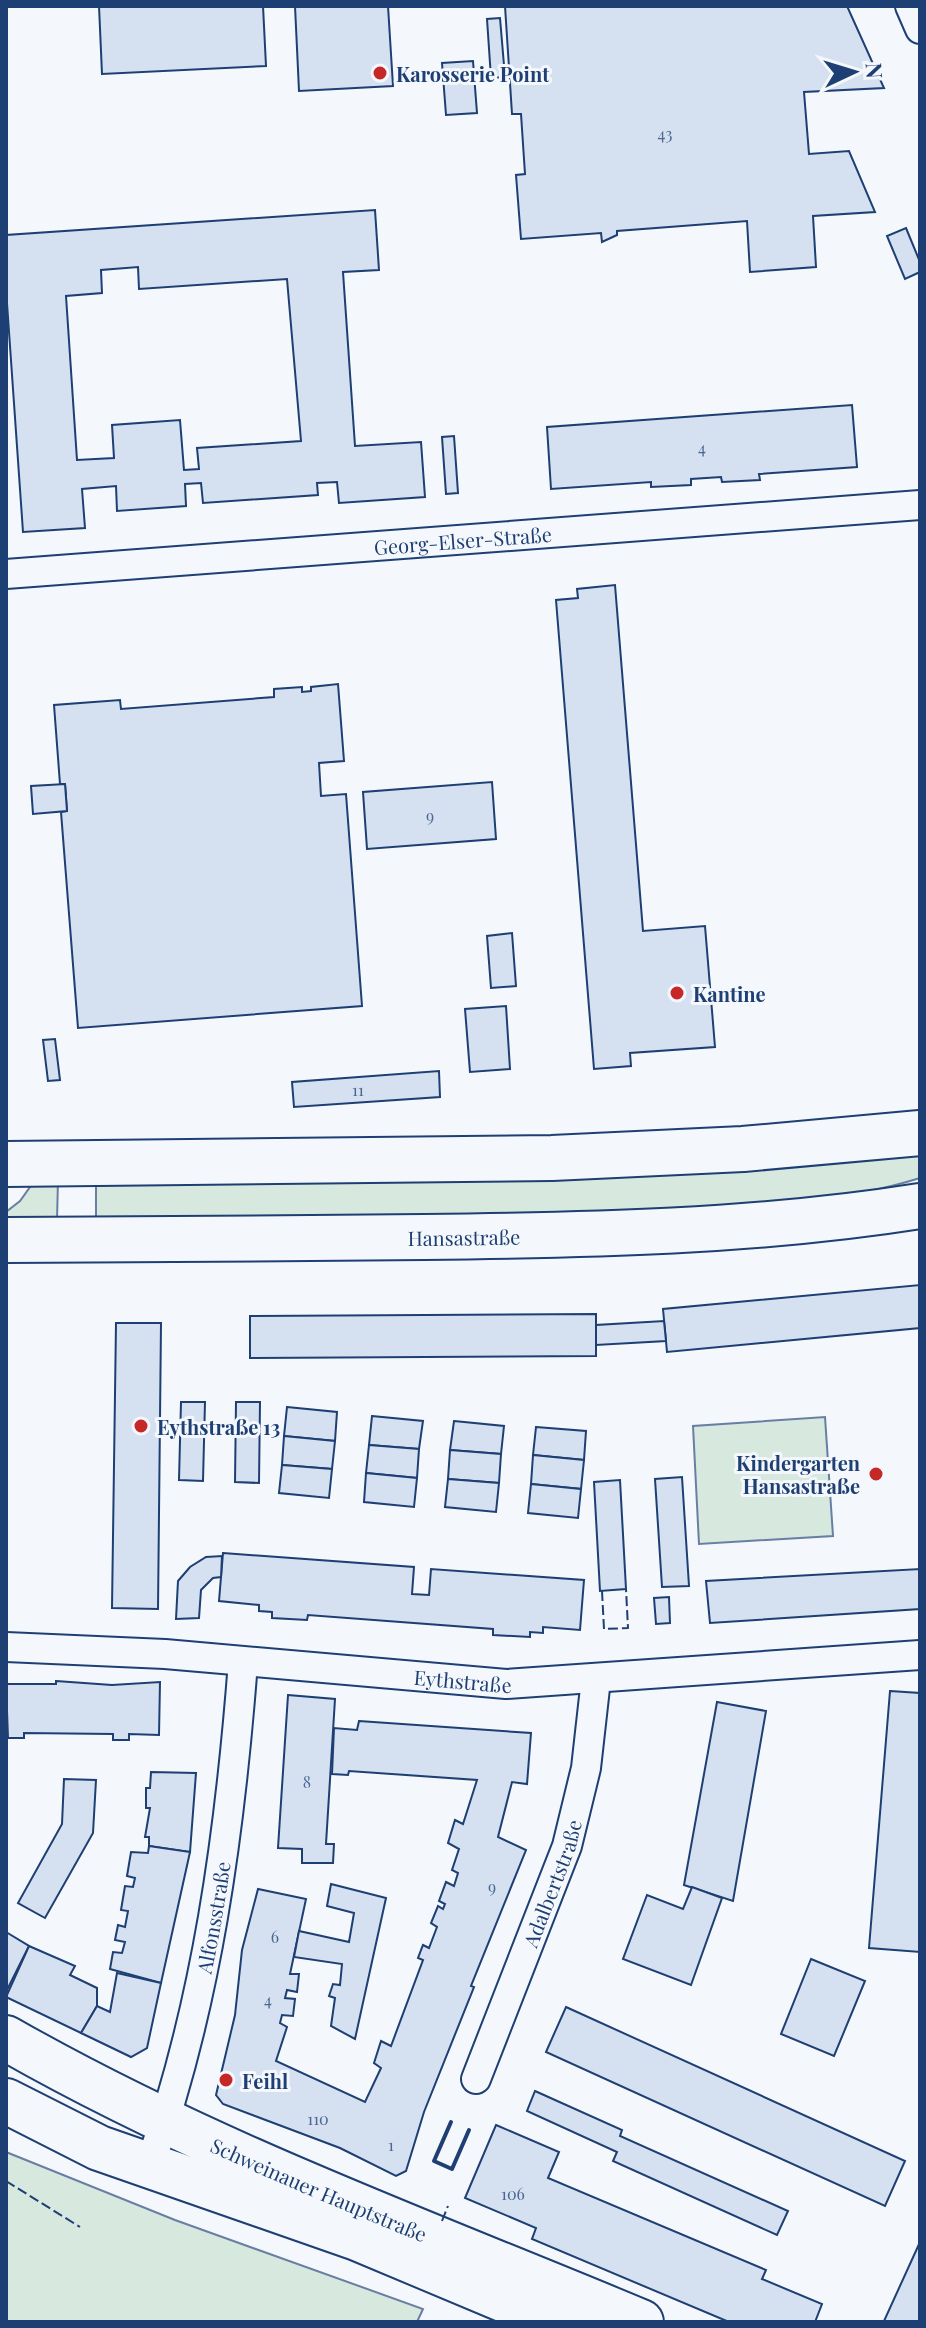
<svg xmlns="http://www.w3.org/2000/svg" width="926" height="2328" font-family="'Playfair Display',serif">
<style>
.green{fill:#d7e8df;stroke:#687fa3;stroke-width:2}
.building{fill:#d5e0f0;stroke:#1d3f73;stroke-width:2;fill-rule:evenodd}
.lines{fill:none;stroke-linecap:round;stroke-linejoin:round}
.minor-casing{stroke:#1d3f73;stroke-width:32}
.primary-casing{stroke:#1d3f73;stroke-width:48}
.minor{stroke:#f4f7fb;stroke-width:28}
.primary{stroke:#f4f7fb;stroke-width:44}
.fence{stroke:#1d3f73;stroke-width:2;stroke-dasharray:10 4;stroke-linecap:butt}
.wall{stroke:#1d3f73;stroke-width:4}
.poi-dot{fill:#c62828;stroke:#f4f7fb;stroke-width:3}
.labels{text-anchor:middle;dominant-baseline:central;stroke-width:6;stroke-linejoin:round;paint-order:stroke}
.number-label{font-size:16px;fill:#4b6792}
.poi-label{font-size:20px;font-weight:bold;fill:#1d3f73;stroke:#f4f7fb;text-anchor:start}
.street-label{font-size:20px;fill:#1d3f73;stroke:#f4f7fb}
</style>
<rect width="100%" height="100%" fill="#f4f7fb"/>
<g class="green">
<path d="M920 1147V1178C831 1206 736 1206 643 1210 461 1219 278 1218 96 1221V1181Z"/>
<path d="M35 1180H58L57 1220 6 1221V1212L20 1201Z"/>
<path d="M825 1417 833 1536 699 1544 693 1426Z"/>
<path d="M6 2152 175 2220 423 2309 417 2322H6Z"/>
</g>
<g class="building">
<path d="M99 6H263L266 66 102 74Z"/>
<path d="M295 6H388L393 86 299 91Z"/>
<path d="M505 6H847L884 88 804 92 809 154 849 151 875 212 813 216 816 267 750 272 747 221 617 231V235L602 242 601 233 521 239 516 175 525 174 521 114H512Z"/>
<path d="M500 18 505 77 491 78 487 19Z"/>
<path d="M473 61 477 113 446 115 442 63Z"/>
<path d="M375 210 379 270 343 272 355 446 421 442 425 497 339 503 337 482 317 483 318 495 203 503 201 483 185 484 186 506 117 511 116 486 82 489 85 528 23 532 6 289V235ZM138 267 139 289 287 279 301 441 197 448 199 469 184 470 180 420 112 425 114 458 77 460 66 296 102 293 101 270Z"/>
<path d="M906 228 920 262V272L905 279 887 236Z"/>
<path d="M852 405 857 467 759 474 760 480 722 482 721 477 691 479V485L651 487V482L551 489 547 427Z"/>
<path d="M454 436 458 493 446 494 442 437Z"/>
<path d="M615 585 643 931 705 926 715 1047 630 1053 631 1066 594 1069 556 600 578 598 577 589Z"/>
<path d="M338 684 344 761 319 763 321 796 346 794 362 1006 78 1028 61 812 67 811 65 784H60L54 705 120 700 121 709 274 697V689L302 687V692L311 691V687Z"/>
<path d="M492 782 496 839 367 849 363 792Z"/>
<path d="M65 784 67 811 33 814 31 786Z"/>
<path d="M512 933 516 986 491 988 487 936Z"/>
<path d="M506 1006 510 1069 470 1072 465 1009Z"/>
<path d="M55 1039 60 1080 48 1081 43 1040Z"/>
<path d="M439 1071 440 1097 294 1107 292 1082Z"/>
<path d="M920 1285V1328L667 1352 663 1309Z"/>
<path d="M596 1314V1356L250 1358V1316Z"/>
<path d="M664 1321 666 1341 596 1345V1325Z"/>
<path d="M116 1323H161L158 1609 112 1608Z"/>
<path d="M181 1402H205L203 1481 179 1480Z"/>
<path d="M236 1402H260L259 1483 235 1482Z"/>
<path d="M287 1407 337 1412 335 1441 284 1436Z"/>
<path d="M372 1416 423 1421 419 1449 369 1445Z"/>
<path d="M454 1421 504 1426 501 1454 450 1450Z"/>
<path d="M536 1427 586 1431 584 1460 533 1455Z"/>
<path d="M284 1436 335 1441 332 1469 282 1465Z"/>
<path d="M369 1445 419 1449 417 1478 366 1473Z"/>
<path d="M450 1450 501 1454 499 1483 448 1479Z"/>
<path d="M533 1455 584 1460 581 1489 531 1484Z"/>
<path d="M282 1465 332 1469 329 1498 279 1493Z"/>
<path d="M366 1473 417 1478 414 1507 364 1502Z"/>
<path d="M682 1477 689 1586 662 1587 655 1479Z"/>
<path d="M448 1479 499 1483 496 1512 445 1507Z"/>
<path d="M620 1480 626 1589 600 1591 594 1482Z"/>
<path d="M531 1484 581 1489 578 1518 528 1513Z"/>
<path d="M223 1553 414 1567 412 1594 429 1595 431 1569 584 1580 580 1630 543 1627V1633L530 1632V1637L493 1635V1629L308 1615 307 1620 272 1618V1612L259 1611V1605L219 1601Z"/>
<path d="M222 1556 221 1577 213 1578 201 1590 199 1618 176 1619 178 1581 190 1567 206 1557Z"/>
<path d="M920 1569V1609L710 1623 706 1581Z"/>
<path d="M669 1597 670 1623 656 1624 654 1598Z"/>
<path d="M56 1681 112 1685 160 1682 159 1735 129 1734V1740H113V1734L24 1733V1738H8L6 1684H56Z"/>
<path d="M890 1691 920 1693V1952L869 1948Z"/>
<path d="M288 1695 335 1699 326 1844H334L333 1863H302V1849L278 1848Z"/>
<path d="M717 1702 766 1711 733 1901 684 1885Z"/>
<path d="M359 1721 531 1733 527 1784 512 1782 498 1837 526 1850 471 1986 474 1987 424 2112 406 2171 396 2176 340 2148 223 2104 216 2095 235 2015 242 1950 258 1889 306 1899 290 1974H299L297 1992 287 1990 285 1998 295 1999 293 2016 282 2015 280 2023 287 2027 276 2061 365 2102 381 2068 374 2063 381 2041 391 2046 423 1960 418 1958 423 1945 429 1948 437 1927 431 1923 438 1906 443 1909 445 1904 439 1901 446 1882 454 1886 458 1873 452 1870 459 1849 448 1843 455 1820 463 1824 477 1780 349 1771 348 1775 332 1774 334 1728 357 1730Z"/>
<path d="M151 1772 196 1773 190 1852 149 1846V1837H145L150 1808H146V1788H150Z"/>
<path d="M64 1779 96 1780 93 1833 45 1918 18 1903 62 1824Z"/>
<path d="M149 1846 190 1852 161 1983 110 1969 113 1952 122 1953 125 1942 115 1940 118 1925 125 1927 128 1911 121 1910 125 1886 133 1887 135 1878 127 1876 131 1852 148 1853Z"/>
<path d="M331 1884 386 1898 355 2039 331 2026 335 1998 329 1996 333 1984 340 1985 342 1964 294 1957 299 1931 349 1942 354 1913 327 1906Z"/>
<path d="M692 1887 722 1898 691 1985 623 1959 647 1895 683 1909Z"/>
<path d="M6 1932 29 1946 6 1992Z"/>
<path d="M29 1946 75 1966 70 1975 97 1988V2006L81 2033 6 1997Z"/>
<path d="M811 1959 865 1981 834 2056 781 2034Z"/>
<path d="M117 1973 161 1983 147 2048 131 2057 81 2033 97 2006 110 2012Z"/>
<path d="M566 2007 905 2161 885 2206 546 2052Z"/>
<path d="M535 2091 622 2130 620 2136 788 2211 777 2235 613 2161 617 2152 527 2111Z"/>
<path d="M496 2125 559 2152 548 2178 766 2270 762 2279 822 2304 815 2322H729L532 2239 536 2228 465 2198Z"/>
<path d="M920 2242V2322H888L884 2321Z"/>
</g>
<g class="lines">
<defs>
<g id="minor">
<path d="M910 6 920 29"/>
<path id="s1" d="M6 574 920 505"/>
<path id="s2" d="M6 1647 165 1654 506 1684 920 1655"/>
<path id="s3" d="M476 2079 567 1846 586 1768 596 1679"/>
<path id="s4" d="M149 2167C207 2005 230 1833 243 1662"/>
</g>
<g id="primary">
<path d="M6 1164 552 1158 743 1149 920 1133"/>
<path id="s5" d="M6 1240C145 1240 285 1238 424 1237 590 1235 756 1232 920 1206"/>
<path id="s6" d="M6 2038C207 2153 428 2233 641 2322"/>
<path d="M6 2101 99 2148 357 2238 557 2322"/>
</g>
</defs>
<use href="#minor" class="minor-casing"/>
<use href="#primary" class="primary-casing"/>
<use href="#minor" class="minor"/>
<use href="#primary" class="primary"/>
<g class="fence">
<path d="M602 1591 604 1629 628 1628 626 1589"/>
<path d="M6 2181 80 2227"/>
<path d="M442 2221 448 2206"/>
</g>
<path class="wall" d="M451 2122 434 2161 452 2169 469 2130"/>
</g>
<g class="poi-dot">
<circle cx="380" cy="73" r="8"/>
<circle cx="677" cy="993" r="8"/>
<circle cx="141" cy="1426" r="8"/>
<circle cx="876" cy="1474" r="8"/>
<circle cx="226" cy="2080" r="8"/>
</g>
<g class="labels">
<g class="number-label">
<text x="665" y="133">43</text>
<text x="702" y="447">4</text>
<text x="430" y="815">9</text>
<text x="358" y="1089">11</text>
<text x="307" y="1781">8</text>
<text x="492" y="1886">9</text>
<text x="275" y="1936">6</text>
<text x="268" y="1999">4</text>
<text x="318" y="2118">110</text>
<text x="391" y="2144">1</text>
<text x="513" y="2193">106</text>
</g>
<g class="poi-label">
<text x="396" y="73">Karosserie Point</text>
<text x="693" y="993">Kantine</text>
<text x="157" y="1426">Eythstraße 13</text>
<text x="860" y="1462" text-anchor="end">Kindergarten<tspan x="860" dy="23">Hansastraße</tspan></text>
<text x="242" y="2080">Feihl</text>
</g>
<g class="street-label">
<text stroke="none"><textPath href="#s1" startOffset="458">Georg-Elser-Straße</textPath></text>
<text stroke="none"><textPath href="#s5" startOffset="458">Hansastraße</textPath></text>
<text stroke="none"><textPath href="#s2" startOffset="458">Eythstraße</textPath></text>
<text stroke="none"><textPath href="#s3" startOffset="210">Adalbertstraße</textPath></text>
<text stroke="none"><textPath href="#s4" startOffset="258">Alfonsstraße</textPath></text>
<text stroke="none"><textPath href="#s6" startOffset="348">Schweinauer Hauptstraße</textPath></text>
</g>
</g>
<rect width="926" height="2328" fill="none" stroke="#1d3f73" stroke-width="16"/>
<g transform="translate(854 72) rotate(86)" stroke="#f4f7fb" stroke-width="6" paint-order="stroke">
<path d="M0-6L14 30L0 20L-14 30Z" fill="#1d3f73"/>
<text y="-12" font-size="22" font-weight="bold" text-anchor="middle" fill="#1d3f73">N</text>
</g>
</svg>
